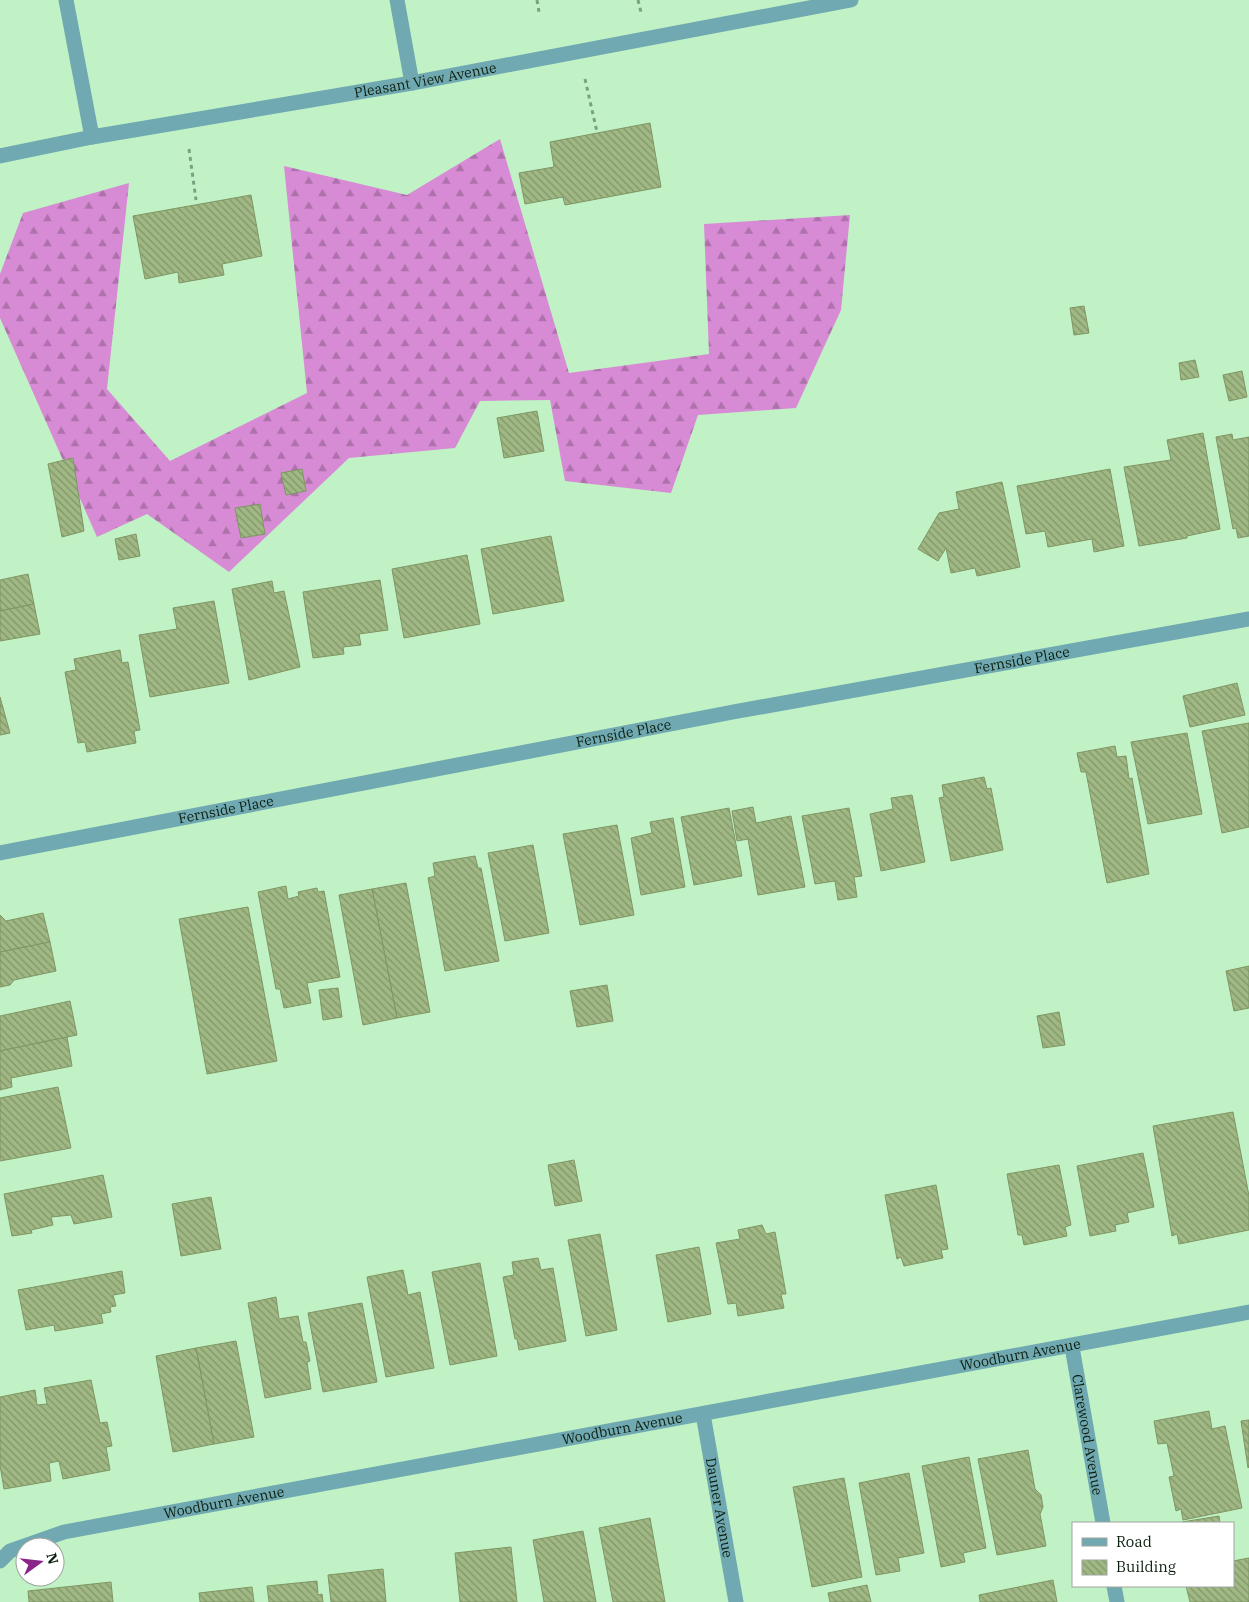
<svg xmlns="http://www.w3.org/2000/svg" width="1249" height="1602" font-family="'IBM Plex Serif',serif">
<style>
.forest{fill:url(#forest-firs)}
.building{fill:url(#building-back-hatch);stroke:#7f9663}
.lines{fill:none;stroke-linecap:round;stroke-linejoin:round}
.path{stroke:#7ba280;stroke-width:3;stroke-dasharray:4 4;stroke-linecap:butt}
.service{stroke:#70a9b1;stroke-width:15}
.minor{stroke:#70a9b1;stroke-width:15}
.tertiary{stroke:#70a9b1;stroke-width:15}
.labels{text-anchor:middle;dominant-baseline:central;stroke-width:4.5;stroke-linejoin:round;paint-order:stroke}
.street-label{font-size:14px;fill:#0c1f0f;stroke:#fff}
</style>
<defs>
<pattern id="forest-firs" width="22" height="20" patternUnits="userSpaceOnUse" patternTransform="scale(1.25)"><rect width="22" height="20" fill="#d88bd5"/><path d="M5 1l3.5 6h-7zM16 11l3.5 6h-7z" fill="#ae71ab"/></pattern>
<pattern id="building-back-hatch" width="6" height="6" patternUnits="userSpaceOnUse" patternTransform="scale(1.25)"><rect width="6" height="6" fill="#a0b883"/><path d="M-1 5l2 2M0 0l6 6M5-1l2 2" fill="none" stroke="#81956a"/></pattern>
</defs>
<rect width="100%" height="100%" fill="#c0f2c6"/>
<path class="forest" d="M500 139 569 373 709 354 704 224 850 215 841 310 796 408 698 415 671 493 565 481 550 400 480 401 455 448 349 458 229 572 147 514 97 537 0 318V274L23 213 129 183 107 389 170 461 307 393 284 166 407 195Z"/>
<g class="building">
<path d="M650 123 661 187 565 205 563 197 525 204 519 173 554 167 550 142Z"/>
<path d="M251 195 262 256 222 264 224 275 179 283 178 272 145 279 133 216Z"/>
<path d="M1084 306 1089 333 1074 335 1070 308Z"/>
<path d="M1195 360 1199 377 1181 380 1179 363Z"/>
<path d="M1242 371 1247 397 1229 401 1223 375Z"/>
<path d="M537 411 544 451 504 458 497 418Z"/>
<path d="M1203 433 1220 529 1187 536V538L1139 546 1124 467 1171 460 1167 440Z"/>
<path d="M1232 434 1233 440 1249 437V536L1238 538 1236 528 1233 529 1216 437Z"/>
<path d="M73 458 84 531 62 537 48 464Z"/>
<path d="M302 469 306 491 286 495 281 473Z"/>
<path d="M1110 469 1124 546 1094 552 1092 539 1048 547 1045 531 1026 534 1017 486Z"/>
<path d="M1002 482 1020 567 977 576 975 568 951 573 946 548 938 561 918 549 939 513 959 509 956 492Z"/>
<path d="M260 504 265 534 241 538 235 508Z"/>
<path d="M136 534 140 556 119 560 115 539Z"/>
<path d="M551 536 564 601 493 614 481 549Z"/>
<path d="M467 555 480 624 404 638 392 569Z"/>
<path d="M28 574 34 604 0 611V580Z"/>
<path d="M380 580 388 630 359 634 361 645 343 647 344 654 313 658 303 592Z"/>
<path d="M272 581 274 593 284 591 300 667 249 680 232 589Z"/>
<path d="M214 601 229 683 150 697 139 635 177 629 173 608Z"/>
<path d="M34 604 40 634 0 641V611Z"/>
<path d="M120 650 122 663 128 662 140 730 134 731 136 743 87 752 85 742 78 743 65 672 76 670 74 659Z"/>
<path d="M1237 683 1245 715 1190 727 1183 696Z"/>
<path d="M0 697 10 733 0 735Z"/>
<path d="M1249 723V827L1222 833 1202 731Z"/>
<path d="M1187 733 1202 814 1148 824 1131 742Z"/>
<path d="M1115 746 1117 757 1126 756 1129 779 1132 778 1149 874 1107 883 1086 772H1081L1077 753Z"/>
<path d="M984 777 987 789 991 788 1003 850 951 861 939 798 944 797 942 785Z"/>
<path d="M912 795 925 862 881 871 870 814 893 809 891 798Z"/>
<path d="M753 807 756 823 791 816 805 887 758 895 748 839 737 841 732 811Z"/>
<path d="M729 808 742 876 694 885 681 817Z"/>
<path d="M849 808 862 876 854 877 857 897 838 900 835 881 815 884 802 816Z"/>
<path d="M673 818 685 887 641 895 631 838 652 833 650 822Z"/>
<path d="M617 825 634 915 580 925 563 834Z"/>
<path d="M533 845 549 933 505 941 488 853Z"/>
<path d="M475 856 478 868H481L499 961 445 971 428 878 435 876 433 863Z"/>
<path d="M406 883 430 1012 397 1018 372 889Z"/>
<path d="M286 886 288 899 299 896 298 892 317 888 318 892 324 891 340 977 307 983 311 1003 284 1008 280 989H276L258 892Z"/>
<path d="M372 889 397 1018 363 1025 339 895Z"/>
<path d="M248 907 277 1061 207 1074 179 919Z"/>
<path d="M43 913 50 942 0 952V915L6 921Z"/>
<path d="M50 942 56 971 14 980 10 985 0 987V952Z"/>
<path d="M1249 966V1008L1234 1011 1226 971Z"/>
<path d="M607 985 613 1021 577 1027 570 991Z"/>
<path d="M338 988 342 1017 323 1020 319 990Z"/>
<path d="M70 1001 77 1035 0 1051V1016Z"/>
<path d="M1059 1012 1065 1045 1043 1048 1037 1016Z"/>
<path d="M67 1037 72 1066 11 1078 12 1087 0 1090V1051Z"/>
<path d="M58 1087 71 1148 0 1161V1098Z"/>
<path d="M1233 1112 1249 1196V1230L1179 1244 1177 1234 1172 1236 1153 1126Z"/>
<path d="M1143 1153 1154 1207 1127 1213 1129 1222 1115 1225 1116 1231 1090 1236 1077 1166Z"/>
<path d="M574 1160 582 1201 555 1206 548 1165Z"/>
<path d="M1059 1165 1071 1225 1065 1227 1067 1236 1024 1245 1022 1235H1018L1007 1174Z"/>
<path d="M103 1175 112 1217 74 1224 71 1215 51 1217 53 1225 31 1230 32 1233 12 1236 4 1194Z"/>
<path d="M936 1185 948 1249 941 1250 943 1258 904 1266 901 1257 897 1259 885 1195Z"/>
<path d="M211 1197 221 1249 181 1256 172 1204Z"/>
<path d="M762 1225 766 1234 775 1232 786 1294H781L784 1308 738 1316 736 1303 728 1304 716 1243 740 1239 738 1230Z"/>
<path d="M600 1234 617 1330 586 1336 568 1240Z"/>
<path d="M699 1247 711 1314 668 1322 656 1255Z"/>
<path d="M538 1258 541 1270 553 1268 566 1341 519 1350 517 1339H515L503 1277 514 1275 512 1262Z"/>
<path d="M480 1263 497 1356 450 1365 432 1272Z"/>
<path d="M403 1270 408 1295 420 1292 434 1368 386 1377 367 1277Z"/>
<path d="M122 1271 125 1293 113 1295 116 1306 110 1307 111 1312 101 1314 103 1323 55 1331 54 1325 26 1330 18 1290Z"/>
<path d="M276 1297 279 1319 298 1316 303 1342H306L310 1361 307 1362 311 1389 265 1398 248 1303Z"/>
<path d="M362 1303 377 1382 323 1392 308 1313Z"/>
<path d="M236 1341 254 1437 214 1444 196 1348Z"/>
<path d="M196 1348 214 1444 173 1452 156 1356Z"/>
<path d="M91 1380 100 1423 107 1422 112 1446 106 1447 110 1470 63 1479 59 1461 49 1463 51 1481 4 1489 0 1465V1397L35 1390 37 1405 47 1404 44 1388Z"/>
<path d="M1209 1411 1212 1429 1225 1426 1242 1508 1183 1520 1181 1509 1176 1511 1169 1477 1174 1476 1167 1443 1158 1444 1154 1421Z"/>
<path d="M1249 1420V1467L1248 1468 1241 1421Z"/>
<path d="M1028 1450 1035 1489 1041 1495 1043 1507 1040 1514 1046 1546 997 1555 978 1459Z"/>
<path d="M969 1457 986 1548 963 1553 965 1562 941 1567 922 1466Z"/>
<path d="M909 1473 924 1553 898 1558 900 1571 876 1575 859 1483Z"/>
<path d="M844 1478 862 1577 812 1587 793 1487Z"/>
<path d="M1219 1516 1220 1523H1182V1522Z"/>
<path d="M650 1518 665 1602H613L599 1528Z"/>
<path d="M583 1531 596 1602H544L533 1540Z"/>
<path d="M511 1547 517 1602H460L455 1553Z"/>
<path d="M1249 1558V1602H1190L1186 1586H1233V1561Z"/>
<path d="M383 1569 386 1602H331L328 1575Z"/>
<path d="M1053 1580 1057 1602H980L979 1595Z"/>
<path d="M317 1581 318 1595 322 1594 323 1602H269L267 1586Z"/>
<path d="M111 1582 113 1602H29L28 1591Z"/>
<path d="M867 1585 871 1602H830L828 1593Z"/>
<path d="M252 1587 254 1602H200L199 1593Z"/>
</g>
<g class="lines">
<g class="path">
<path d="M537 0 539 12"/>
<path d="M638 0 641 12"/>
<path d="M585 79 597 132"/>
<path d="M189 149 196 200"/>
</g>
<g class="service">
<path d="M66 0 92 137"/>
<path d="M397 0 412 83"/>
</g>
<g class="minor">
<path id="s1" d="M0 156 92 137 412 83 851 0"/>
<path id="s2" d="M0 853 733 712 1249 619"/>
<path id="s3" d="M1072 1347 1103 1523"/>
<path id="s4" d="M703 1414 736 1602"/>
<path d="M1114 1586 1117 1602"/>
</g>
<path class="tertiary" id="s5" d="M0 1561 10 1551 64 1532 1249 1312"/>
</g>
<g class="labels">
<g class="street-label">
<text stroke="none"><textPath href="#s1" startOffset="432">Pleasant View Avenue</textPath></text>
<text stroke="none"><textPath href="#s2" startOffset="1040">Fernside Place</textPath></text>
<text stroke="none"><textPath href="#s2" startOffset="635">Fernside Place</textPath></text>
<text stroke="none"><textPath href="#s2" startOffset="230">Fernside Place</textPath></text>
<text stroke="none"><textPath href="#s5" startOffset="1044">Woodburn Avenue</textPath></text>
<text stroke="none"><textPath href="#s5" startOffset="639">Woodburn Avenue</textPath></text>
<text stroke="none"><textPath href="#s3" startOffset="89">Clarewood Avenue</textPath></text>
<text stroke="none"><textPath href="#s5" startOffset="234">Woodburn Avenue</textPath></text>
<text stroke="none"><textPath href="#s4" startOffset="95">Dauner Avenue</textPath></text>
</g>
</g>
<rect x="1072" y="1522" width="162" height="65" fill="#ffffff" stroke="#9ea59f"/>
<rect x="1082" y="1538" width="25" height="8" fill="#70a9b1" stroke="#9ea59f"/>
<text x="1116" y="1547" font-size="15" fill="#0c1f0f">Road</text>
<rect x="1082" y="1560" width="25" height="15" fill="url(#building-back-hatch)" stroke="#9ea59f"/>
<text x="1116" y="1572" font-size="15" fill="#0c1f0f">Building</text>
<g transform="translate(40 1562) rotate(75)"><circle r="24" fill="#ffffff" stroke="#9ea59f"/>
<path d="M0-4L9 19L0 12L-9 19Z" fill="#8b248a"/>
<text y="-8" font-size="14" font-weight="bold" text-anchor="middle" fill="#0c1f0f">N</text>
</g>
</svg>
